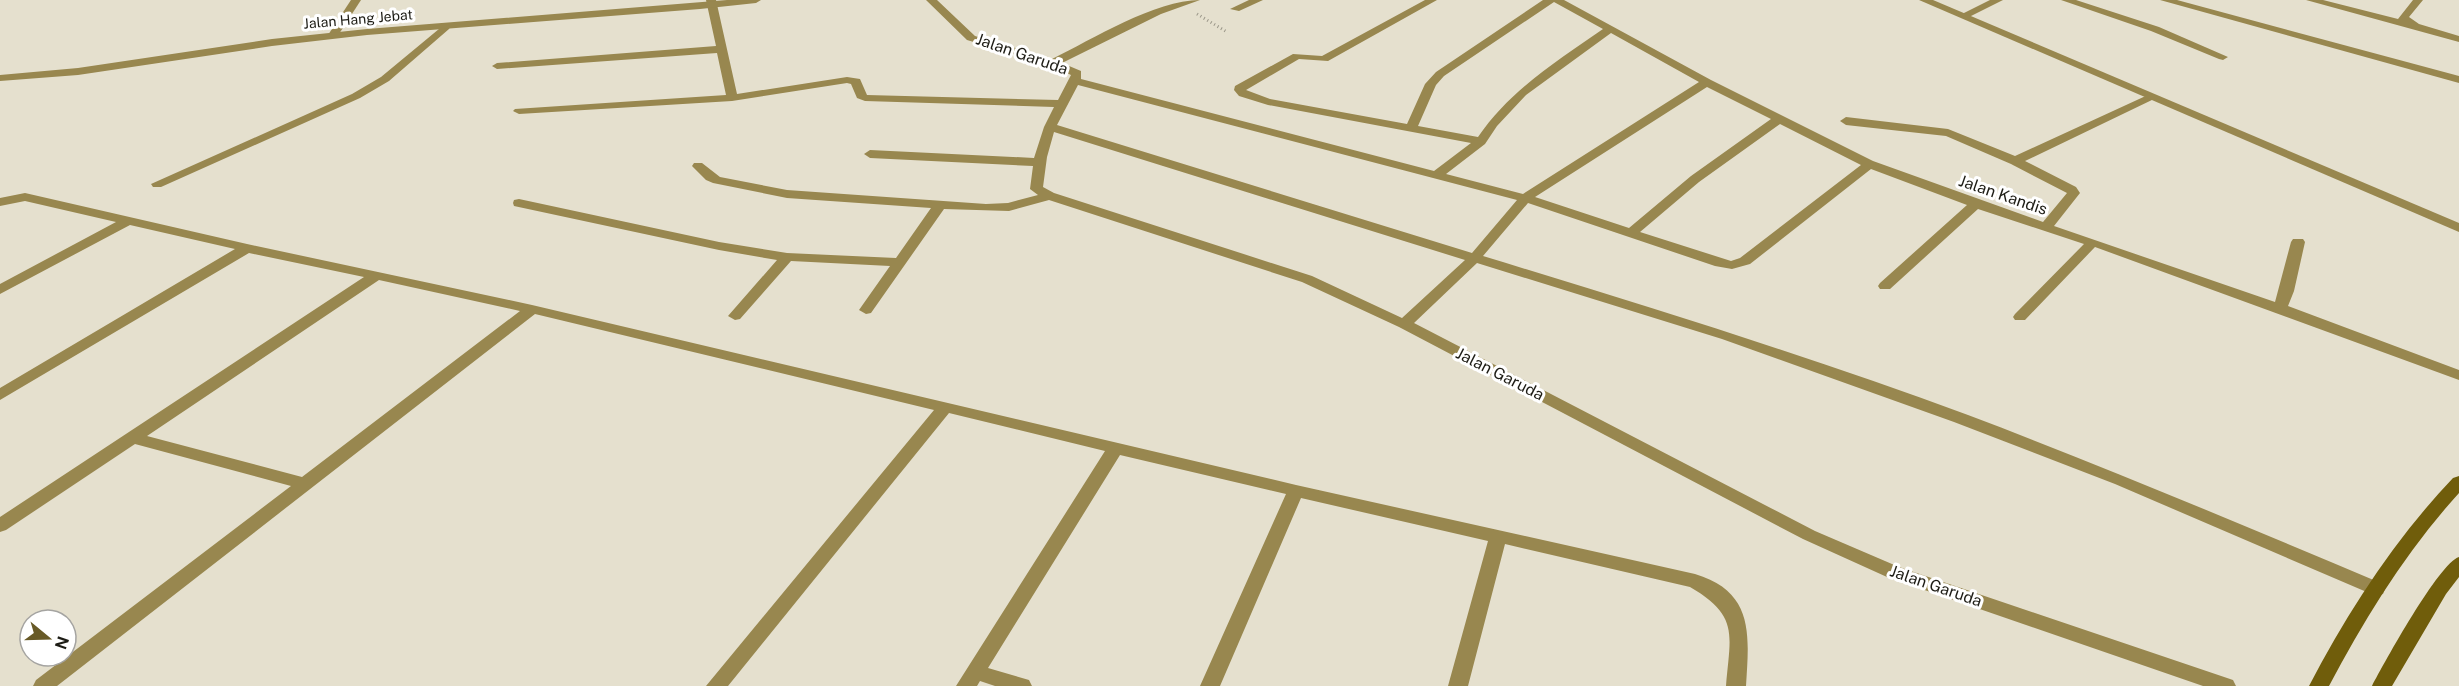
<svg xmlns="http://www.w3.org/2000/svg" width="2459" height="686" font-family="'Public Sans',sans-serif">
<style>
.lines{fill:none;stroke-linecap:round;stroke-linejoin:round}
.path{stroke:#9b9789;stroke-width:3;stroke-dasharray:1 3;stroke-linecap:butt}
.minor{fill:#98874f;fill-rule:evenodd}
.tertiary{fill:#98874f;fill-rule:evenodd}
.secondary{fill:#705d0b;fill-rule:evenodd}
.labels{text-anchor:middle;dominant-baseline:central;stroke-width:6;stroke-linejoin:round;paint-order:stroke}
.far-street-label{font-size:14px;fill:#1d1c15;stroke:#fff}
.street-label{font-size:16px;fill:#1d1c15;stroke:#fff}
</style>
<rect width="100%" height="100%" fill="#e5e0ce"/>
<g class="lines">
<path class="path" d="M1197 14 1227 32"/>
<g class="minor">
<path d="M351 0H361L337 37H329L328 35Z"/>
<path d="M706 0H716L737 94 847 77 860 79 867 95 1058 100 1071 75 1049 65 967 40 926 0H937L975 36 1052 59C1093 39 1155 0 1200 0L1161 14 1062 63 1081 71V79L1434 171 1471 143 1268 105 1239 96 1234 90 1235 86 1293 54 1322 56 1425 0H1437L1328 61 1299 59 1246 90 1270 99 1407 124 1425 84 1436 72 1543 0H1564L1711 80 1873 161 2043 222 2067 193 2011 164 1946 136 1846 125 1840 121 1846 117 1948 129 2015 156 2150 94 2156 97 2154 99 2025 161 2076 187 2080 193 2054 226 2275 302 2291 242 2293 239H2303L2305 242 2294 291 2288 306 2459 370V380L2095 247 2025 320H2015L2013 317 2015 314 2084 244 1978 209 1890 289H1880L1878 286 1880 283 1967 205 1871 169 1750 264 1732 269 1715 266 1528 203 1483 256C1646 306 1809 356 1968 415 2108 468 2245 526 2383 584L2385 589 2383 594 2376 596 2115 484 1954 422 1722 339 1477 263 1414 323 1815 531 1899 567 2233 680 2236 686H2203L1887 577 1803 539 1399 327 1302 282 1049 200 1009 211 944 209 871 313 866 314 859 310 890 266 791 261 740 319 735 320 728 316 777 260 719 250 514 206 513 203 514 200 519 199 719 242 787 253 896 258 931 208 787 198 713 183 706 180 692 166 694 163H702L720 177 787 190 986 204 1008 203 1038 195 1030 189 1033 166 870 158 864 154 870 150 1034 158 1044 127 1054 107 865 101 857 98 851 84 847 83 732 101 519 114 513 111 515 109 726 95 717 53 497 69 492 66 497 63 716 46ZM1554 2 1603 29C1557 61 1510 90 1478 137L1418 126 1436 85 1444 76ZM1611 33 1699 82 1523 194 1446 174 1485 144 1497 126 1526 95ZM1078 85 1517 200 1472 253 1057 125ZM1707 87 1771 119 1691 176 1629 228 1535 197ZM1780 124 1861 165 1740 258 1731 261 1640 232 1699 182ZM1054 132 1465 260 1402 318 1312 276 1054 193 1043 187 1047 157Z"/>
<path d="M1249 0H1263L1239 11 1230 9Z"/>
<path d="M1990 0H2003L1967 18 1958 16Z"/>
<path d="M2061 0H2076L2159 27 2228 57 2223 60 2219 59 2151 31Z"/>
<path d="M2160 0H2177L2459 76V83Z"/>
<path d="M2306 0H2323L2398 19 2413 0H2423L2409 17 2419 24 2459 36V42Z"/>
<path d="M445 24 450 27 449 29 389 81 360 98 161 187H153L151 184 352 94 381 77Z"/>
<path d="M25 193 247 244 532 305 1296 485 1695 574C1755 592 1749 636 1746 686H1726C1730 635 1740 616 1690 587L1505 544 1468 686H1448L1488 541 1301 498 1220 686H1200L1286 494 1120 455 988 668 1029 680 1032 686H995L980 681 977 686H956L1105 451 949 413 728 686H706L934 410 535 314 57 686H33L36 680 291 486 135 444 6 530 0 532V517L364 277 249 253 0 400V388L235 249 130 225 0 294V284L116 222 25 201 0 206V198ZM379 280 520 311 302 477 147 436Z"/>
</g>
<g class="tertiary">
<path d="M727 0H761L756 3 700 9 367 35 272 46 78 75 0 81V75L78 68 272 39 367 29Z"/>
<path d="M1919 0H1933L2459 223V232Z"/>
</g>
<g class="secondary">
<path d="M2459 476V493C2407 550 2365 618 2329 686H2309C2348 611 2395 539 2453 478Z"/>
<path d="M2459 557V577L2446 594 2392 686H2372C2384 663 2439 563 2459 557Z"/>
</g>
</g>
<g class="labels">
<g class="far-street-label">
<text transform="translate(358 19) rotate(-5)">Jalan Hang Jebat</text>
</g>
<g class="street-label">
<text transform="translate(1022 54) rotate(19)">Jalan Garuda</text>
<text transform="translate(2003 195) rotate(19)">Jalan Kandis</text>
<text transform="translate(1500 374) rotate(27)">Jalan Garuda</text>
<text transform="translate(1936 586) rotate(19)">Jalan Garuda</text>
</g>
</g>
<g transform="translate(48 638) rotate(109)"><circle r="28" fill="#ffffff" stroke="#a5a4a1" stroke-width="1.5"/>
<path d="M0-4.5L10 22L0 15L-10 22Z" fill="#685a27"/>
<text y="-9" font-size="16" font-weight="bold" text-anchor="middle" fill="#1d1c15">N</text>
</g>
</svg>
